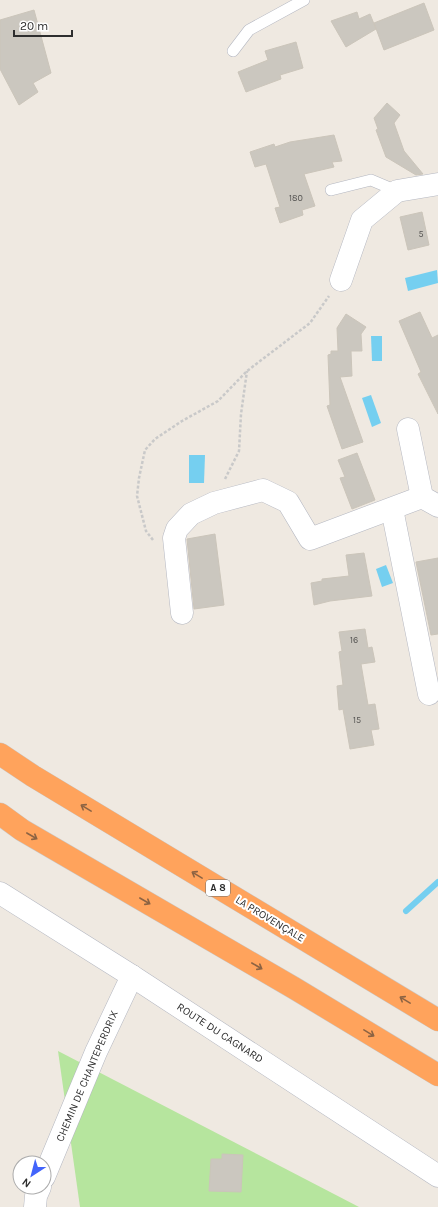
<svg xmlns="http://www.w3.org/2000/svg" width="438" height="1207" font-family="Karla,sans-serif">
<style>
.green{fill:#b6e59e}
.water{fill:#75cff0}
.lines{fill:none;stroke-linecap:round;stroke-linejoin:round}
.stream{stroke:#75cff0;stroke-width:6}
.building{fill:#cbc7bf;stroke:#cbc5ba}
.service-casing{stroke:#b4b7c1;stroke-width:12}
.minor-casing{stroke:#b4b7c1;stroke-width:23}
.tertiary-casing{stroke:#b4b7c1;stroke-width:23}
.motorway-casing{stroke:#c9c9c9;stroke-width:23}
.path{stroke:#c9c9c9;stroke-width:2.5;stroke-dasharray:3 2;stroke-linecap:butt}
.service{stroke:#fff;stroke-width:11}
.minor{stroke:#fff;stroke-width:22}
.tertiary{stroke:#fff;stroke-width:22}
.motorway{stroke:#ffa35c;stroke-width:22}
.oneway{stroke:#8c6343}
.labels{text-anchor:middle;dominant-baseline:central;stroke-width:4;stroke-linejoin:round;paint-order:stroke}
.number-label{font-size:9px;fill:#555452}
.shield{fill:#fff;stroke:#6d6d6d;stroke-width:1}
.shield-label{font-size:10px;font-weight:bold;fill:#2e2e2e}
.street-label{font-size:11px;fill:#2e2e2e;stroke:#fff}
</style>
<rect width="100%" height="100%" fill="#efe9e1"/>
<path class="green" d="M58 1051 359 1207H80Z"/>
<g class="water">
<path d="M437 270 438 283 408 291 405 278Z"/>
<path d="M371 336H382V361H372Z"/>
<path d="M371 395 381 423 372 427 362 398Z"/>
<path d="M189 455H205L204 483H189Z"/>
<path d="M386 565 393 583 382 587 376 569Z"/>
</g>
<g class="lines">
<path class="stream" d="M406 911 438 882"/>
</g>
<g class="building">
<path d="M424 3 434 30 384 50 374 23Z"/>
<path d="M34 10 51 73 33 83 38 92 19 105 0 69V20Z"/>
<path d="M357 12 359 19 370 14 376 29 346 47 331 21Z"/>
<path d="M296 42 303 68 280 75 281 79 246 92 238 72 268 60 265 51Z"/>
<path d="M387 103 400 115 394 123 404 151 423 174 416 175 386 157 376 130 378 129 374 118Z"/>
<path d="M334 135 342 161 332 162 334 167 304 174 315 206 302 210 303 215 280 223 275 208 280 207 266 164 255 167 250 152 274 144 275 147 290 142Z"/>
<path d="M422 212 429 245 408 250 400 217Z"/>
<path d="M420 312 432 338 438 335V414L418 374 421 372 399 321Z"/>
<path d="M346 314 366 327 361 334 362 351H351L352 376 340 377 363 442 342 449 327 406 330 405 328 355 331 354V351H338L337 328Z"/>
<path d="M357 453 375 500 352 509 340 478 345 477 338 460Z"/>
<path d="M215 534 224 605 194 609 187 539Z"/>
<path d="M364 553 372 596 330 601 314 605 311 583 322 581V579L349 576 346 555Z"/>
<path d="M438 558V634L431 635 416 562Z"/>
<path d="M365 629 368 648 372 647 375 662 361 664 368 705 375 704 379 729 371 730 374 745 350 749 343 709 339 710 337 686 343 685 339 652 342 651 339 632Z"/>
<path d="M222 1154 243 1155 241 1192 209 1191 211 1159H222Z"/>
</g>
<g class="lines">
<defs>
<g id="service">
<path d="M233 51 249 30 304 0"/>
<path d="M331 190 371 180 397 191"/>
</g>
<g id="minor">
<path d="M341 280 362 220 397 191 438 184"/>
<path d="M408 429 422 497"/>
<path d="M392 509 429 694"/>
<path d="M182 613 174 538 177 529 191 514 214 503 263 490 288 502 310 539 422 497 438 506"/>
<path d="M44 1177 96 1052 132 976"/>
<path d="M35 1207 36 1196 40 1187"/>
</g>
<path id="tertiary" d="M0 893 132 976 438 1176"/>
<g id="motorway">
<path d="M0 754 33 776 438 1020"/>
<path d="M0 814 22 830 294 988 438 1075"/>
</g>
</defs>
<use href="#service" class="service-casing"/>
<use href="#minor" class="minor-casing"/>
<use href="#tertiary" class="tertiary-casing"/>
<use href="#motorway" class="motorway-casing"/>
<g class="path">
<path d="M225 479 239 451 241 414 247 371"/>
<path d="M153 540 146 531 137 496 139 478 145 450 155 439 182 421 218 401 247 371 310 323 329 296"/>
</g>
<use href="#service" class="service"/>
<use href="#minor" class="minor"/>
<use href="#tertiary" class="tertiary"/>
<use href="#motorway" class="motorway"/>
</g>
<defs><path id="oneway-shaft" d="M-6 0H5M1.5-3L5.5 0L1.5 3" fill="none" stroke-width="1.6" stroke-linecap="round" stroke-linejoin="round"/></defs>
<g class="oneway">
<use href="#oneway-shaft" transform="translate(86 808) rotate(-149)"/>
<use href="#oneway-shaft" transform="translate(32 836) rotate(30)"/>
<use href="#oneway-shaft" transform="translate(197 875) rotate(-149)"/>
<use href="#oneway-shaft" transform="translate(145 901) rotate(30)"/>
<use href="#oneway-shaft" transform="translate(257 966) rotate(30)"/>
<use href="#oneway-shaft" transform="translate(405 1000) rotate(-149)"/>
<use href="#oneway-shaft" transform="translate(369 1033) rotate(31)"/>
</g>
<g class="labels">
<g class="number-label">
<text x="296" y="198">180</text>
<text x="421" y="234">5</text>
<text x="354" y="640">16</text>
<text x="357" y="720">15</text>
</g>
<rect class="shield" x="206" y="880" width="24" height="16" rx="3"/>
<g class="shield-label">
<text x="218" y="888">A 8</text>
</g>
<g class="street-label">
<text transform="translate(270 919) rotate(31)">LA PROVENÇALE</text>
<text transform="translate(220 1033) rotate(33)">ROUTE DU CAGNARD</text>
<text transform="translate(87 1076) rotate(-67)">CHEMIN DE CHANTEPERDRIX</text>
</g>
</g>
<g transform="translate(32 1175) rotate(216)"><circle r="19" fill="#ffffff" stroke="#ababab"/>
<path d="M0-3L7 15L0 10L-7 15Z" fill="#4264fb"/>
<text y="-6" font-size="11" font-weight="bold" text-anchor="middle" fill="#2e2e2e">N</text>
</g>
<path d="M14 30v6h58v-6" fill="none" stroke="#2e2e2e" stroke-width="2"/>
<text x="20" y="30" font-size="12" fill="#2e2e2e" stroke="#ffffff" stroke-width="3" paint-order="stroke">20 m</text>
</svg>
